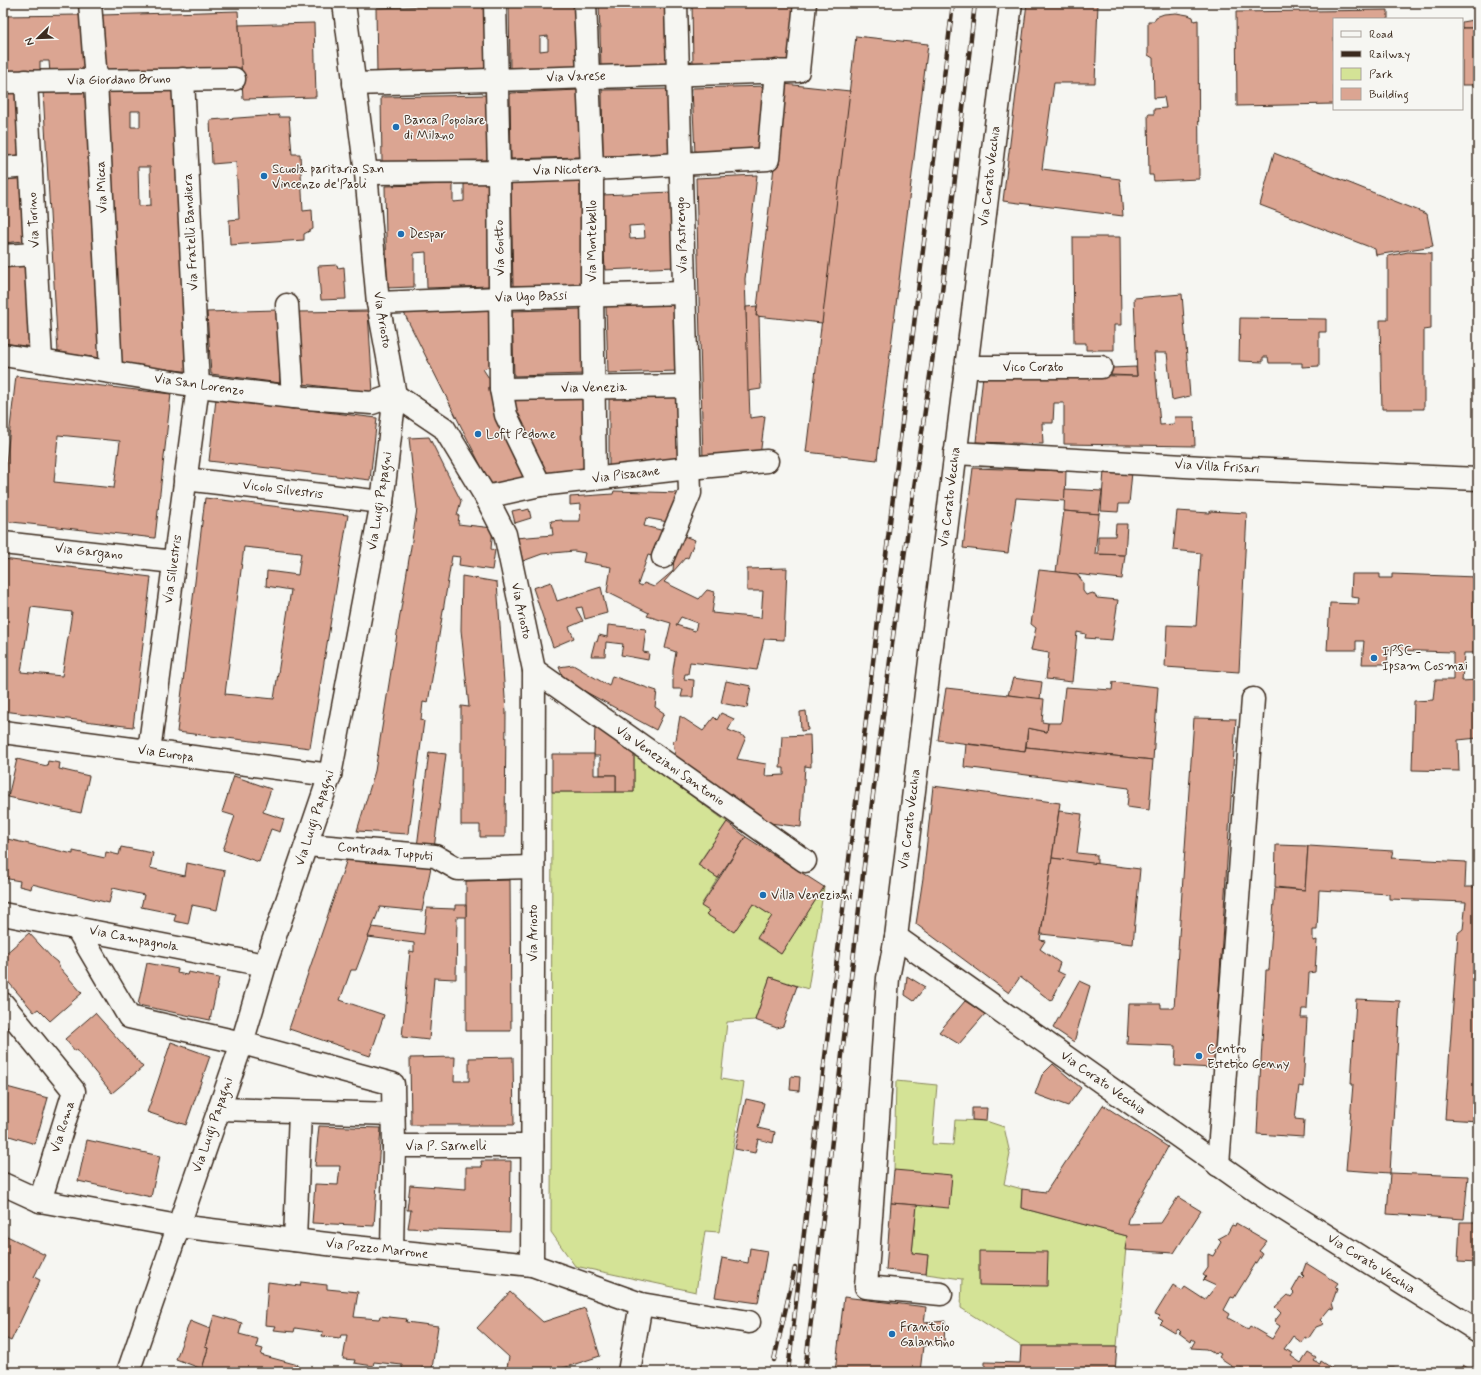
<svg xmlns="http://www.w3.org/2000/svg" width="1481" height="1375" font-family="Mynerve,sans-serif">
<style>
.green{fill:#d4e396;stroke:#88865a}
.building{fill:#dba592;stroke:#3b2a1e;fill-rule:evenodd}
.lines{fill:none;stroke-linecap:round;stroke-linejoin:round}
.minor-casing{stroke:#3b2a1e;stroke-width:25}
.minor{stroke:#f6f6f2;stroke-width:22}
.rail-casing{stroke:#3b2a1e;stroke-width:4.5}
.rail{stroke:#f6f6f2;stroke-width:3;stroke-dasharray:9;stroke-linecap:butt}
.poi-dot{fill:#1f6fb2;stroke:#f6f6f2;stroke-width:1.5}
.labels{text-anchor:middle;dominant-baseline:central;stroke-width:3;stroke-linejoin:round;paint-order:stroke}
.street-label{font-size:13px;fill:#3b2a1e;stroke:#f6f6f2}
.poi-label{font-size:13px;fill:#3b2a1e;stroke:#f6f6f2;text-anchor:start}
</style>
<rect width="100%" height="100%" fill="#f6f6f2"/>
<filter id="ink" filterUnits="userSpaceOnUse"><feTurbulence type="fractalNoise" baseFrequency=".025" numOctaves="2"/><feDisplacementMap in="SourceGraphic" scale="8" xChannelSelector="R" yChannelSelector="G"/><feConvolveMatrix kernelMatrix="1 2 1 2 8 2 1 2 1" color-interpolation-filters="sRGB"/></filter>
<g filter="url(#ink)">
<g class="green">
<path d="M634 754 727 822 698 864 718 878 701 905 709 911 707 914 734 932 753 904 772 916 757 939 781 954 824 887 808 989 770 977 755 1020 727 1022 721 1079 744 1083 719 1232 705 1231 696 1292 575 1266 551 1232 552 792H634Z"/>
<path d="M896 1081 937 1085 932 1144 953 1145 955 1120 986 1121 1004 1127 1010 1154 1004 1184 1022 1189 1021 1208 1127 1236 1117 1346H1021L961 1308 962 1279 926 1274 928 1255 912 1253 917 1205 894 1170Z"/>
</g>
<g class="building">
<path d="M509 3H577L578 68 510 70ZM548 36V50L540 51V37Z"/>
<path d="M599 3H667L669 65 601 67Z"/>
<path d="M692 3H802L796 61 693 65Z"/>
<path d="M1027 3H1098L1095 83H1054L1042 169 1120 179 1123 216 1003 201Z"/>
<path d="M486 4 487 70 377 74 376 8Z"/>
<path d="M1388 10V19H1334V104L1237 106 1236 12Z"/>
<path d="M238 11 242 68 167 71H104L102 15Z"/>
<path d="M1176 13 1188 15 1193 17 1194 21 1198 20 1199 179 1154 181 1153 175H1149L1148 114H1154V109L1166 108 1164 97 1154 98 1153 58 1148 55V21H1154L1156 17 1164 14Z"/>
<path d="M80 15 86 72 50 73 49 61H40V72L7 74 6 57 3 58V16Z"/>
<path d="M1478 19V28H1462V22Z"/>
<path d="M314 23 316 97 243 99 239 25Z"/>
<rect x="1462" y="28" width="16" height="57"/>
<path d="M856 36 928 44 877 460 806 452Z"/>
<path d="M784 84 850 91 822 323 756 316Z"/>
<path d="M769 86 761 152 695 154 692 88Z"/>
<path d="M174 87 192 372 121 364 106 89ZM131 111H140V127H131ZM138 167H150L151 205 139 206Z"/>
<path d="M670 89 672 154 603 156 602 90Z"/>
<path d="M86 90 101 358 58 353 43 91Z"/>
<path d="M579 90 580 157 511 159 510 93Z"/>
<path d="M19 93 22 157 3 159V94Z"/>
<path d="M486 95 488 160 382 162 381 97Z"/>
<path d="M279 115V117H289L292 154H300L303 211 312 210 313 229 304 234V240L230 245 229 220 239 219 236 162 212 164 210 120Z"/>
<path d="M1274 153 1427 214 1433 246 1376 255 1375 249 1260 205Z"/>
<path d="M757 175 745 279 750 418 765 416 760 456 703 460 696 178Z"/>
<path d="M20 178 24 241 3 243V179Z"/>
<path d="M580 181 582 285 513 286 511 182Z"/>
<path d="M489 182 490 286 427 288 426 252 414 253V287L387 288 385 186 453 184V202L464 201V184Z"/>
<path d="M672 192 676 267 605 270 601 195ZM644 225 645 238 630 239 629 226Z"/>
<path d="M1073 237H1120L1121 325H1114V350H1086V343H1074Z"/>
<path d="M1408 252 1431 253V329L1424 330V409H1382L1380 320H1388V256Z"/>
<path d="M29 265 32 347 3 343V267Z"/>
<path d="M337 265 338 268 344 267 346 299 321 300 318 266Z"/>
<path d="M1182 294 1190 396 1172 400 1167 353H1154L1160 425 1174 424 1175 417H1194L1195 446 1064 444V403H1054L1053 423H1042L1043 444 976 442 983 375 1137 376 1134 298Z"/>
<path d="M676 305 677 371 608 373 606 306Z"/>
<path d="M757 306 756 316H759L761 389 748 391 746 307Z"/>
<path d="M582 309 585 374 514 376 512 311Z"/>
<path d="M277 310 280 383 211 374 207 312Z"/>
<path d="M491 310V366L483 369 492 383 531 479 491 486 403 311Z"/>
<path d="M368 311 373 393 303 384 298 312Z"/>
<path d="M1240 318 1326 319V332H1319V366L1302 367V363H1269L1268 357H1263V362L1239 361Z"/>
<path d="M1136 367 1137 376 1111 375V368Z"/>
<path d="M16 376 171 394 155 538 3 521V489ZM58 435 120 441 114 488 54 482Z"/>
<path d="M680 394 679 462 609 468V397Z"/>
<path d="M585 397 586 472 543 477 514 417V398Z"/>
<path d="M216 399 377 418 370 480 209 461Z"/>
<path d="M429 437 461 501 457 515H459L458 524 493 528 491 549 495 550 492 570 459 565 460 557 452 556 428 703 423 702 421 720 424 721 410 824H409L408 834 357 831 375 771 417 509 409 438Z"/>
<path d="M973 468 1066 471 1065 501 1016 498 1008 553 963 548Z"/>
<path d="M1104 471 1132 472 1129 504H1119L1118 512 1101 511Z"/>
<path d="M1065 489 1102 491 1099 514 1064 511Z"/>
<path d="M614 491 680 493 668 522 646 518 644 526 665 531 655 557 648 555 638 584 642 586 644 583 654 587 673 571 674 557 681 535 695 540 688 558 686 557 664 582 699 599 707 590 715 592 712 613 761 618 763 591H747V569L787 568 784 640 764 639 757 670 690 662 688 674H685L684 679 694 680 693 697H681L683 689H673V670L676 652 665 648 671 623 647 616 649 613 607 592 611 567 583 562 585 553 574 551 542 554 523 561 515 538 553 535 551 521 562 520V521H580L581 504 570 505V497L613 494ZM681 617 697 623 695 631 676 625Z"/>
<path d="M205 498 348 515 310 748 177 732ZM244 547 301 553 298 575 267 571 266 586 291 590 274 699 225 694Z"/>
<path d="M521 509 522 511 529 509 531 518 515 523 512 511Z"/>
<path d="M1064 511 1099 514 1095 554 1125 555 1122 579 1056 572Z"/>
<path d="M1177 511 1210 513V511L1247 513 1239 672 1165 667 1167 625 1196 626 1201 553 1173 550Z"/>
<path d="M1116 524H1127L1125 555 1098 554V536H1115Z"/>
<path d="M3 559 151 577 133 727 3 711ZM31 607 72 612 62 676 21 672Z"/>
<path d="M1039 570 1077 574 1083 582V591L1086 595 1093 593 1097 598 1118 600 1112 640 1085 638 1086 634 1077 632 1072 682 1046 679 1049 653 1031 650 1036 628 1031 624Z"/>
<path d="M1352 574H1380V578H1392V574L1477 577 1476 600H1478V653H1464L1462 681 1478 680V738L1458 740 1459 771 1412 770 1414 701 1433 700 1435 680H1453V652L1388 650 1387 664H1362L1364 641H1356V650H1327L1330 603 1358 604 1359 598 1351 597Z"/>
<path d="M462 576 497 582 506 712 505 837H480V825H461V706L469 707 461 630Z"/>
<path d="M551 582 557 601 601 587 607 613 585 619 582 607 576 608 583 621 569 627 574 638 553 647 533 588Z"/>
<path d="M608 625 646 629 643 652 649 653 648 660 621 655 623 644 606 642 605 656H591L595 641 597 642 599 635 607 637Z"/>
<path d="M573 665 609 686 612 676 657 691 655 707 664 713 656 730 564 680 559 667Z"/>
<path d="M1013 678 1042 682 1040 699 1008 695Z"/>
<path d="M726 681 751 686 747 708 721 703Z"/>
<path d="M1113 682 1158 687 1153 760 1026 747 1028 728 1047 732 1048 723H1061L1065 687 1112 690Z"/>
<path d="M946 688 1044 699 1042 722 1048 723 1047 732 1028 728 1025 751 938 740Z"/>
<path d="M806 711 808 730 801 731 800 712Z"/>
<path d="M721 713 734 719 728 730 746 737 737 759 766 764 765 776 784 775V768H780L782 736 810 735 811 767 805 766 801 827 762 822 676 761 673 741 676 740 680 716 703 731 714 717 717 720Z"/>
<path d="M1194 718 1236 719 1214 1068 1175 1066 1176 1046 1127 1044 1129 1004H1161V1008H1174Z"/>
<path d="M595 726 634 754V792H616V775H600V756H594Z"/>
<path d="M966 744 1025 751 1026 747 1153 760 1149 810 1127 807 1129 788 964 767Z"/>
<path d="M429 752 446 754 434 849 417 847Z"/>
<path d="M552 754H594V775H616V792H552Z"/>
<path d="M17 759 47 766 48 761 60 763 59 769 89 776 81 813 8 797Z"/>
<path d="M234 776 271 789 263 812 284 819 280 832 271 829 259 862 223 850 235 816 222 812Z"/>
<path d="M933 786 1060 803 1040 940 1045 941 1040 949 1060 963 1057 971 1065 975 1051 1001 1020 977 1009 993 916 924 923 878Z"/>
<path d="M1059 811 1082 814 1077 853 1097 855V864L1052 858Z"/>
<path d="M727 822 746 837 718 878 698 865Z"/>
<path d="M746 837 824 887 781 954 757 938 772 916 753 904 734 932 706 914 709 911 701 906Z"/>
<path d="M3 838 73 854V851L105 858 106 852 119 855 121 847 153 853 150 868 185 876 187 863 225 871 217 910 192 905 188 924 174 921 176 914 141 907 144 895 113 888 109 903 32 884 31 889 19 886 20 881 3 878Z"/>
<path d="M1276 845 1308 846 1305 890 1275 887Z"/>
<path d="M1308 846 1393 851 1391 858 1466 862 1465 887H1478V1121L1445 1119 1458 933 1463 929 1466 902 1389 899V894L1319 890 1317 930H1313V941L1317 940 1315 972 1309 973 1307 1009H1302L1301 1018H1307L1303 1087 1299 1086 1295 1119 1304 1120 1303 1137 1257 1134 1266 970H1269L1275 888 1305 890Z"/>
<path d="M1052 858 1140 869 1133 944 1041 934Z"/>
<path d="M347 859 431 867 422 911 380 907 356 970H351L340 1000 384 1015 370 1056 289 1029Z"/>
<path d="M510 880 511 1031H466V881Z"/>
<path d="M455 905H466V917H457L456 979 434 978 429 1040 402 1037 410 951 414 952V943L368 937 372 927 424 934 427 908 455 909Z"/>
<path d="M29 933 52 958 57 962 60 968 82 993 50 1021 38 1009 34 1012 4 977 7 974 3 969V956Z"/>
<path d="M147 963 178 969 177 973 187 975 188 972 219 978 210 1020 138 1005Z"/>
<path d="M907 976 925 987 914 1001 905 995Z"/>
<path d="M770 977 797 986 783 1026 777 1028 755 1020Z"/>
<path d="M1079 981 1090 986 1074 1042 1053 1028Z"/>
<path d="M1356 999 1400 1001 1390 1173 1346 1170 1353 1084H1351Z"/>
<path d="M965 1001 985 1014 959 1044 939 1032Z"/>
<path d="M95 1013 143 1067 112 1093 77 1050 75 1051 65 1039Z"/>
<path d="M171 1042 210 1056 186 1125 147 1112 153 1096Z"/>
<path d="M455 1057 454 1081H469V1058L513 1057 514 1125H411L410 1058Z"/>
<path d="M1053 1064 1081 1088 1068 1106 1035 1094 1042 1075Z"/>
<path d="M791 1076 800 1077 799 1091 790 1090Z"/>
<path d="M3 1086 48 1098 35 1144 3 1134Z"/>
<path d="M746 1099 764 1103 758 1128 775 1132 773 1143 758 1139 755 1153 735 1149Z"/>
<path d="M1103 1105 1168 1147 1128 1219 1127 1224 1161 1223 1178 1197 1201 1211 1174 1253 1125 1250 1127 1236 1021 1208 1022 1189 1046 1192Z"/>
<path d="M972 1108H987L986 1121 972 1120Z"/>
<path d="M319 1126 381 1128 374 1226 312 1223 315 1184 338 1185 340 1166H315Z"/>
<path d="M87 1140 160 1156 151 1197 78 1181Z"/>
<path d="M481 1161H511L510 1232 408 1228 411 1210H407L410 1185 466 1189V1167H482Z"/>
<path d="M894 1170 952 1175 949 1208 891 1203Z"/>
<path d="M1390 1173 1468 1176 1464 1219 1387 1214Z"/>
<path d="M891 1203 917 1205 912 1253 928 1255 926 1274 886 1270Z"/>
<path d="M1460 1222H1478V1263L1458 1262Z"/>
<path d="M1236 1223 1267 1241 1259 1251 1262 1253 1234 1298 1231 1297 1224 1310 1230 1314 1228 1318 1248 1329 1250 1326 1272 1339 1280 1326 1274 1322 1281 1313 1275 1307 1288 1295 1291 1297 1294 1293 1292 1291 1300 1277 1302 1278 1304 1276 1302 1274 1306 1263 1338 1283 1335 1287 1337 1289 1332 1303 1334 1310 1330 1308 1320 1320 1324 1324 1316 1327 1308 1339 1305 1337 1302 1343 1293 1336 1284 1349 1293 1353 1291 1356 1301 1363 1308 1353 1316 1358 1314 1361 1320 1364 1321 1361 1338 1372H1247L1241 1368 1239 1372H1235L1231 1365 1219 1357 1221 1354 1217 1352 1215 1354 1206 1349 1191 1348 1195 1341 1192 1339 1191 1342 1179 1333 1181 1332 1178 1329 1175 1333 1160 1324 1163 1321 1158 1318 1160 1316 1155 1314 1173 1285 1182 1291 1185 1287 1205 1300 1216 1286 1203 1280 1206 1277 1203 1275 1208 1268V1254L1213 1256 1221 1242 1218 1239 1227 1234 1232 1225 1235 1226Z"/>
<path d="M3 1234 45 1255 34 1277 40 1280 11 1341 3 1337Z"/>
<path d="M750 1248 767 1251 758 1303 715 1297 722 1258 748 1263Z"/>
<path d="M979 1251 1048 1252 1047 1286 979 1285Z"/>
<path d="M268 1282 300 1286 301 1282 327 1285V1289L358 1292 354 1317 379 1319 380 1316 407 1319 406 1322 438 1326 432 1369 421 1368 420 1372 402 1369V1365L374 1362 373 1366 354 1363 355 1360 343 1359 347 1335H341L340 1338 322 1336 323 1332 295 1328 294 1332 274 1330 276 1326 265 1325Z"/>
<path d="M510 1292 543 1322 585 1308 600 1356 557 1370V1372H506L509 1357 477 1328Z"/>
<path d="M844 1297 926 1307 924 1323 945 1321 944 1344 923 1346 920 1372H835Z"/>
<path d="M214 1315 242 1323 239 1334 258 1339 256 1347 263 1349 261 1355 298 1365 296 1370 302 1372H201L208 1348 205 1347Z"/>
<path d="M190 1321 210 1329 205 1347 208 1348 202 1369 176 1359Z"/>
<path d="M1021 1346H1117L1115 1372H985V1362L1020 1363Z"/>
<path d="M1463 1365 1474 1372H1459Z"/>
<path d="M1389 1368H1394L1402 1372H1387Z"/>
</g>
<g class="lines">
<defs>
<g id="minor">
<path d="M90 3 96 81 111 371"/>
<path d="M495 3 499 172 501 389 506 415 540 485"/>
<path d="M585 3 592 169V295L595 478"/>
<path d="M26 81 41 360"/>
<path d="M3 82 234 79"/>
<path d="M354 84 798 71 805 3"/>
<path d="M3 168 31 166"/>
<path d="M366 173 499 172 592 169 768 159 776 71"/>
<path d="M3 256 35 254"/>
<path d="M378 303 500 298 684 293"/>
<path d="M287 305 293 397"/>
<path d="M3 355 198 386 293 397 372 403 395 395"/>
<path d="M966 367H1101"/>
<path d="M501 389 687 386"/>
<path d="M395 395 444 428 486 497 505 534 534 670 532 1265"/>
<path d="M955 453 1202 467 1478 479"/>
<path d="M185 479 382 502"/>
<path d="M486 497 540 485 689 468 767 461"/>
<path d="M3 543 174 562"/>
<path d="M663 557 690 493 676 3"/>
<path d="M534 670 805 861"/>
<path d="M3 732 330 775"/>
<path d="M149 751 198 386 183 79"/>
<path d="M307 845 435 856 458 869 533 867"/>
<path d="M3 914 265 965"/>
<path d="M76 927 129 1017 242 1043 393 1084 394 1146"/>
<path d="M896 937 1260 1194 1478 1331"/>
<path d="M3 1004 74 1091 40 1201"/>
<path d="M219 1109 393 1114"/>
<path d="M1218 1165 1253 699"/>
<path d="M3 1184 40 1201 178 1226 344 1246 532 1265 641 1304 749 1322"/>
<path d="M295 1240 300 1112"/>
<path d="M392 1251 394 1146H532"/>
<path d="M941 1294 866 1287 888 978 896 937 1011 3"/>
<path d="M128 1372 242 1043 265 965 330 775 382 502 395 395 378 303 366 173 344 3"/>
<path d="M629 1372 641 1304"/>
</g>
</defs>
<use href="#minor" class="minor-casing"/>
<use href="#minor" class="minor"/>
<defs>
<g id="rail">
<path d="M774 1360 795 1268"/>
<path d="M788 1372 810 1181 953 3"/>
<path d="M805 1372 864 866 896 613 942 292 975 3"/>
</g>
</defs>
<use href="#rail" class="rail-casing"/>
<use href="#rail" class="rail"/>
</g>
</g>
<g class="poi-dot">
<circle cx="396" cy="127" r="4"/>
<circle cx="264" cy="176" r="4"/>
<circle cx="401" cy="234" r="4"/>
<circle cx="478" cy="434" r="4"/>
<circle cx="1374" cy="658" r="4"/>
<circle cx="763" cy="895" r="4"/>
<circle cx="1199" cy="1056" r="4"/>
<circle cx="892" cy="1334" r="4"/>
</g>
<g class="labels">
<g class="street-label">
<text transform="translate(576 77) rotate(-2)">Via Varese</text>
<text transform="translate(119 80) rotate(-1)">Via Giordano Bruno</text>
<text transform="translate(567 170) rotate(-2)">Via Nicotera</text>
<text transform="translate(990 176) rotate(-83)">Via Corato Vecchia</text>
<text transform="translate(102 187) rotate(-93)">Via Micca</text>
<text transform="translate(34 220) rotate(-93)">Via Torino</text>
<text transform="translate(191 232) rotate(-93)">Via Fratelli Bandiera</text>
<text transform="translate(682 235) rotate(-92)">Via Pastrengo</text>
<text transform="translate(592 241) rotate(-90)">Via Montebello</text>
<text transform="translate(500 248) rotate(-91)">Via Goitto</text>
<text transform="translate(531 297) rotate(-2)">Via Ugo Bassi</text>
<text transform="translate(382 320) rotate(81)">Via Ariosto</text>
<text x="1033" y="367">Vico Corato</text>
<text transform="translate(199 385) rotate(8)">Via San Lorenzo</text>
<text transform="translate(594 388) rotate(-1)">Via Venezia</text>
<text transform="translate(1217 467) rotate(3)">Via Villa Frisari</text>
<text transform="translate(626 475) rotate(-7)">Via Pisacane</text>
<text transform="translate(283 490) rotate(7)">Vicolo Silvestris</text>
<text transform="translate(950 497) rotate(-83)">Via Corato Vecchia</text>
<text transform="translate(380 501) rotate(-81)">Via Luigi Papagni</text>
<text transform="translate(89 552) rotate(6)">Via Gargano</text>
<text transform="translate(173 569) rotate(-82)">Via Silvestris</text>
<text transform="translate(521 611) rotate(78)">Via Ariosto</text>
<text transform="translate(166 754) rotate(8)">Via Europa</text>
<text transform="translate(670 766) rotate(35)">Via Veneziani Santonio</text>
<text transform="translate(315 818) rotate(-72)">Via Luigi Papagni</text>
<text transform="translate(910 819) rotate(-83)">Via Corato Vecchia</text>
<text transform="translate(385 852) rotate(6)">Contrada Tupputi</text>
<text transform="translate(533 933) rotate(-90)">Via Ariosto</text>
<text transform="translate(134 939) rotate(11)">Via Campagnola</text>
<text transform="translate(1103 1083) rotate(35)">Via Corato Vecchia</text>
<text transform="translate(213 1125) rotate(-71)">Via Luigi Papagni</text>
<text transform="translate(63 1127) rotate(-73)">Via Roma</text>
<text x="446" y="1146">Via P. Sarnelli</text>
<text transform="translate(377 1249) rotate(6)">Via Pozzo Marrone</text>
<text transform="translate(1371 1264) rotate(32)">Via Corato Vecchia</text>
</g>
<g class="poi-label">
<text x="404" y="120">Banca Popolare<tspan x="404" dy="15">di Milano</tspan></text>
<text x="272" y="169">Scuola paritaria San<tspan x="272" dy="15">Vincenzo de'Paoli</tspan></text>
<text x="409" y="234">Despar</text>
<text x="486" y="434">Loft Pedone</text>
<text x="1382" y="651">IPSC -<tspan x="1382" dy="15">Ipsam Cosmai</tspan></text>
<text x="771" y="895">Villa Veneziani</text>
<text x="1207" y="1049">Centro<tspan x="1207" dy="15">Estetico Genny</tspan></text>
<text x="900" y="1327">Frantoio<tspan x="900" dy="15">Galantino</tspan></text>
</g>
</g>
<rect width="1481" height="1375" fill="none" stroke="#f6f6f2" stroke-width="16"/>
<rect x="8" y="8" width="1465" height="1359" fill="none" stroke="#3b2a1e" stroke-width="1.5" filter="url(#ink)"/>
<rect x="1333" y="18" width="130" height="92" fill="#f6f6f2" stroke="#aba49d"/>
<rect x="1341" y="31" width="20" height="6" fill="#f6f6f2" stroke="#aba49d"/>
<text x="1369" y="38" font-size="12" fill="#3b2a1e">Road</text>
<rect x="1341" y="51" width="20" height="6" fill="#3b2a1e" stroke="#aba49d"/>
<text x="1369" y="58" font-size="12" fill="#3b2a1e">Railway</text>
<rect x="1341" y="68" width="20" height="12" fill="#d4e396" stroke="#aba49d"/>
<text x="1369" y="78" font-size="12" fill="#3b2a1e">Park</text>
<rect x="1341" y="88" width="20" height="12" fill="#dba592" stroke="#aba49d"/>
<text x="1369" y="98" font-size="12" fill="#3b2a1e">Building</text>
<g transform="translate(38 38) rotate(247)" stroke="#f6f6f2" stroke-width="3" paint-order="stroke">
<path d="M0-3L7 15L0 10L-7 15Z" fill="#3b2a1e"/>
<text y="-6" font-size="11" font-weight="bold" text-anchor="middle" fill="#3b2a1e">N</text>
</g>
</svg>
